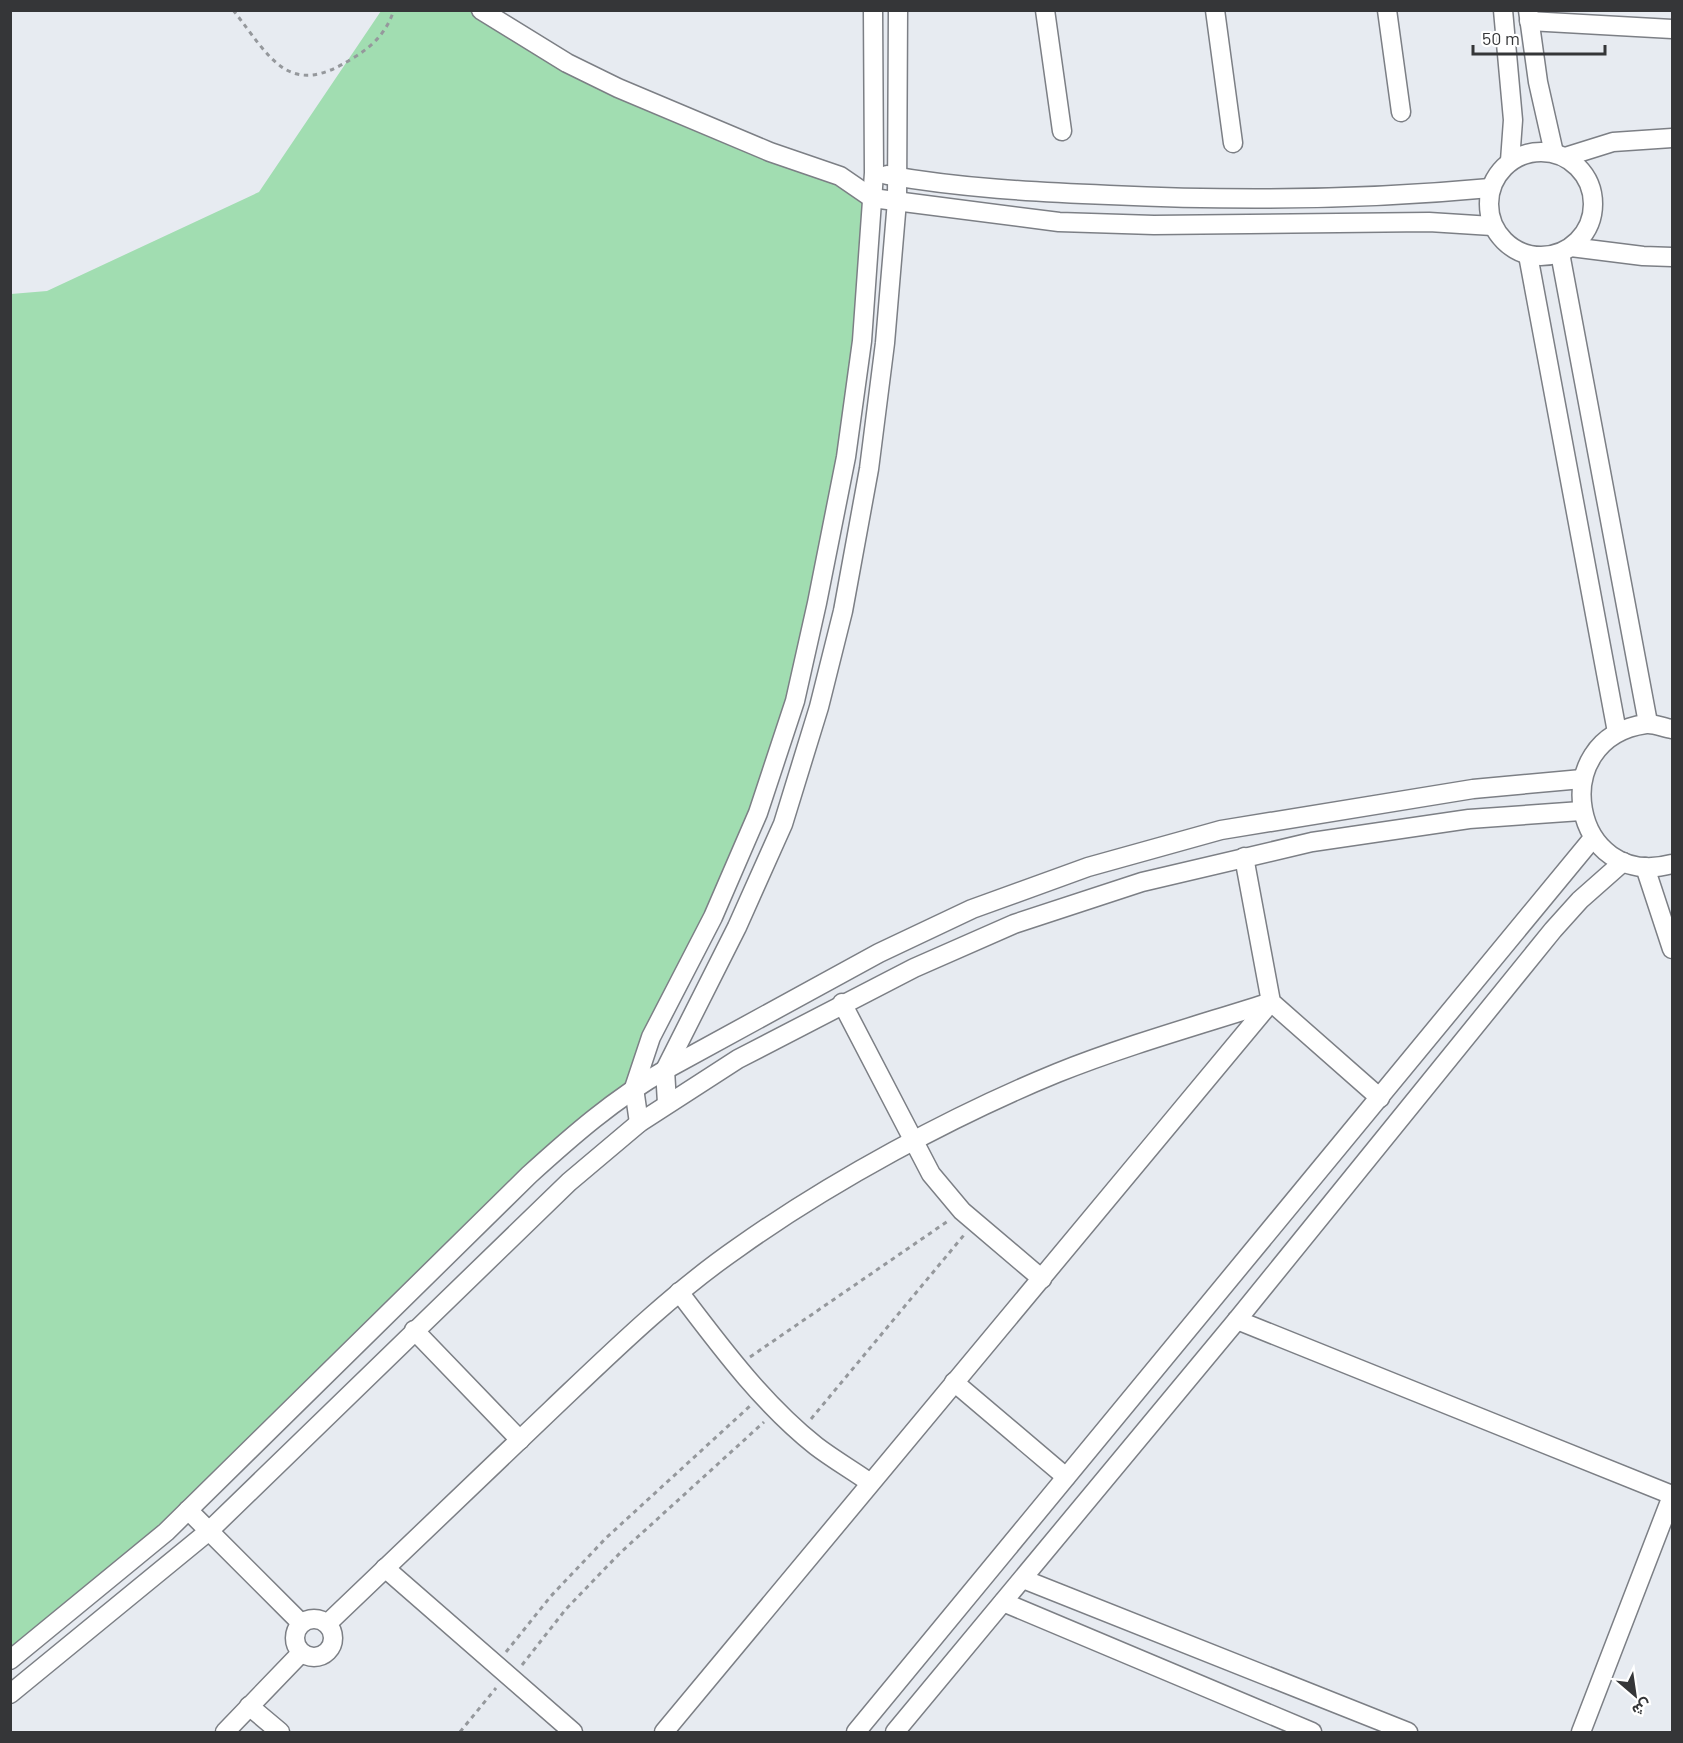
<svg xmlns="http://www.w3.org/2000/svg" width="1683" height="1743" font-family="Barlow,Vazirmatn,sans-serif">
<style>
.green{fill:#a1ddb1}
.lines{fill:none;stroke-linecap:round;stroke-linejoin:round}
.minor-casing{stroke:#7c7f85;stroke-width:21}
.path{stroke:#95989c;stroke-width:3;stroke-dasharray:4.5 4.5;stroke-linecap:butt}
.minor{stroke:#fff;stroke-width:18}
</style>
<rect width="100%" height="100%" fill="#e7ebf1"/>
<path class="green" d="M381 11H481L618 88 872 198 862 341 778 758 634 1088 188 1510 11 1659V294L47 291 259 192Z"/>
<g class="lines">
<defs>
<g id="minor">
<path d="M481 10 567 63 618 88 770 152 840 176 872 198 1059 222 1154 225 1429 222 1492 226"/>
<path d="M1045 10 1062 131"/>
<path d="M1215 10 1233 143"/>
<path d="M1387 10 1401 112"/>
<path d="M1503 10 1513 120 1510 161"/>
<path d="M1528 10 1538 82 1554 153"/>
<path d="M1529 21 1672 29"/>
<circle cx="1541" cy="204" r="52"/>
<path d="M1565 157 1613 142 1672 138"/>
<path d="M887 175C960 188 1035 192 1109 195 1236 201 1363 200 1490 188"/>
<path d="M1571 247 1643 256 1672 257"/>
<path d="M1560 253 1648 723"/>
<path d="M1528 255 1617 732"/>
<path d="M1672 729C1664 728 1654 723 1646 724 1544 738 1571 891 1672 864"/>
<path d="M1244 857 1271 1002 1380 1098"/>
<path d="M1645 867 1672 949"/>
<path d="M842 1003 931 1174 962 1211 1042 1279"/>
<path d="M667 1103 665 1070 737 927 783 824 819 707 843 611 869 469 885 343 897 201 898 10"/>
<path d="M639 1123 634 1088 651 1037 713 917 758 813 795 701 817 603 846 457 862 341 874 173 873 10"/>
<path d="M679 1292C720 1346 762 1403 816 1446 833 1459 852 1470 869 1482"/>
<path d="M1237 1320 1672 1495"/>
<path d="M414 1330 520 1440"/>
<path d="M954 1382 1066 1477"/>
<path d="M188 1510 301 1623"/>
<path d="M385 1568 573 1732"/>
<path d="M1023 1579 1408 1732"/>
<path d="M1003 1602 1312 1732"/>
<circle cx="314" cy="1638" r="19"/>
<path d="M327 1624C402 1552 477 1480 552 1409 612 1352 671 1294 739 1247 832 1181 952 1116 1057 1073 1127 1045 1199 1025 1271 1002"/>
<path d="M10 1660 166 1532 529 1175C572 1136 614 1099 665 1070L879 953 972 909 1088 867 1221 830 1473 789 1582 779"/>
<path d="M10 1694 209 1531 569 1182 639 1123 738 1059 914 968 1014 924 1142 882 1312 842 1469 819 1581 811"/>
<path d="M249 1706 280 1732"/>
<path d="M225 1732 301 1653"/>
<path d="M664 1732C864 1488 1069 1246 1271 1002"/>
<path d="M856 1732 1593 838"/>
<path d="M895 1732 1237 1320 1553 930 1580 900 1623 862"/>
<path d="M1581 1732 1672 1496"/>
</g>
</defs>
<use href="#minor" class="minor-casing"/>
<g class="path">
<path d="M233 10C271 58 288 100 353 58 373 46 386 33 394 10"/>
<path d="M750 1357 948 1221"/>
<path d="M811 1419 964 1235"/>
<path d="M506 1652 551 1596 606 1538 750 1406"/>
<path d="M522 1665 566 1609 620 1553 764 1422"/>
<path d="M460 1732 496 1688"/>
</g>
<use href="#minor" class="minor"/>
</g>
<rect width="1683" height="1743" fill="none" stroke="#353638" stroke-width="24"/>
<g transform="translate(1635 1695) rotate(151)" stroke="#ffffff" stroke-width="4.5" paint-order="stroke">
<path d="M0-4.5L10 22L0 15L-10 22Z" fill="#353638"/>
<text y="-9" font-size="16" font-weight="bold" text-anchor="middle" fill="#353638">ش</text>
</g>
<path d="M1473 45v9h132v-9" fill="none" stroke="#353638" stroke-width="3"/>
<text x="1482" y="45" font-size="18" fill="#353638" stroke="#ffffff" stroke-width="4.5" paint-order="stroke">50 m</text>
</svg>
